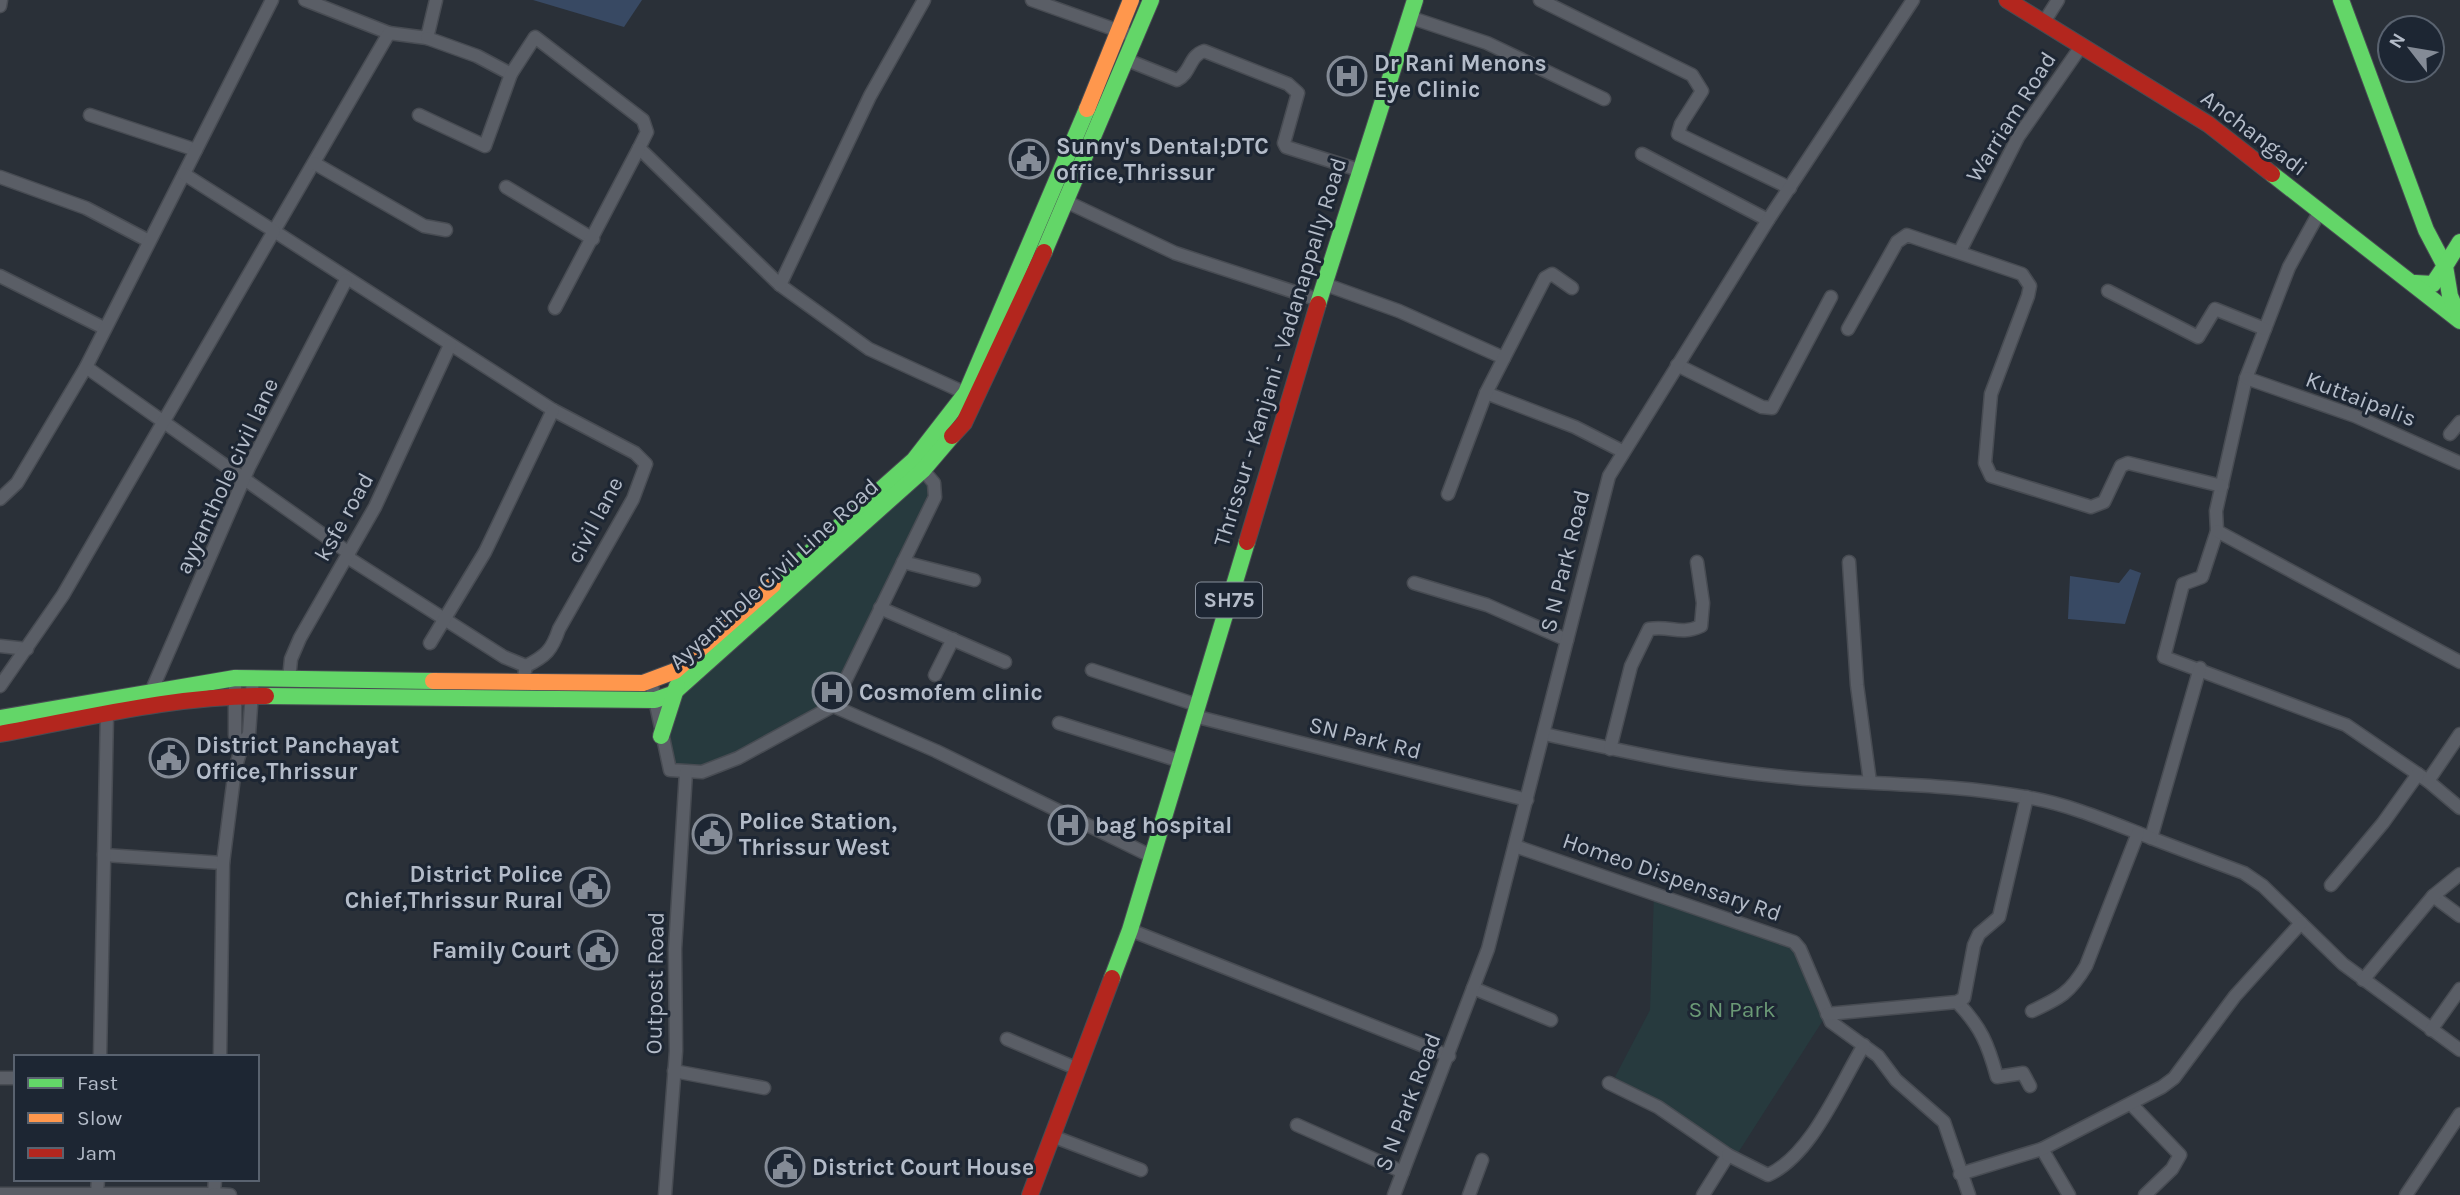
<svg xmlns="http://www.w3.org/2000/svg" width="2460" height="1195" font-family="Karla,sans-serif">
<style>
.green{fill:#273a3e}
.water{fill:#384963}
.lines{fill:none;stroke-linecap:round;stroke-linejoin:round}
.street-casing{stroke:#484c53;stroke-width:15}
.fast-casing{stroke:#484c53;stroke-width:18}
.slow-casing{stroke:#484c53;stroke-width:18}
.jam-casing{stroke:#484c53;stroke-width:18}
.street{stroke:#5a5e66;stroke-width:12}
.fast{stroke:#63d668;stroke-width:16}
.slow{stroke:#ff974d;stroke-width:16}
.jam{stroke:#b3261e;stroke-width:16}
.labels{text-anchor:middle;dominant-baseline:central;stroke-width:6;stroke-linejoin:round;paint-order:stroke}
.shield{fill:#1d2633;stroke:#878f9c;stroke-width:2}
.shield-label{font-size:21px;font-weight:bold;fill:#b4bcc9}
.poi-label{font-size:23px;font-weight:bold;fill:#b4bcc9;stroke:#1d2633;text-anchor:start}
.street-label{font-size:23px;fill:#b4bcc9;stroke:#1d2633}
.park-label{font-size:23px;fill:#6b9a76;stroke:#1d2633}
</style>
<rect width="100%" height="100%" fill="#2a3038"/>
<g class="green">
<path d="M924 471 935 489 833 706 702 772 671 770 668 717 679 690Z"/>
<path d="M1654 893 1794 942 1827 1014 1736 1156 1615 1077 1650 1010Z"/>
</g>
<g class="water">
<path d="M533 0H642L624 27Z"/>
<path d="M2130 569 2141 573 2125 624 2068 619 2070 576 2119 583Z"/>
</g>
<g class="lines">
<defs>
<g id="street">
<path d="M305 0 389 33"/>
<path d="M436 0 427 38 389 33 274 231 553 410 635 453 646 464 633 499 559 629C552 650 546 656 526 666L523 682"/>
<path d="M1032 0 1136 37"/>
<path d="M1540 0 1692 75 1702 91 1681 124 1678 134 1790 188"/>
<path d="M0 6 1 0"/>
<path d="M1409 17 1487 43 1604 99"/>
<path d="M2044 22 2058 0"/>
<path d="M427 38 477 56 511 74"/>
<path d="M1127 60 1177 80C1191 73 1189 56 1204 51L1288 84 1298 93 1284 143 1286 147 1359 170"/>
<path d="M90 115 196 150"/>
<path d="M419 115 485 146 511 74 535 37 643 120 647 132 639 148 780 285 869 349 974 397"/>
<path d="M1642 154 1768 220"/>
<path d="M314 163 424 226 446 230"/>
<path d="M0 177 86 208 149 241"/>
<path d="M506 187 593 239"/>
<path d="M1065 201 1175 253 1319 300"/>
<path d="M2320 211 2289 267 2246 378 2216 511 2217 531 2202 577 2183 584 2164 657 2346 725 2428 781"/>
<path d="M1960 251 2018 137 2082 45"/>
<path d="M0 276 104 328"/>
<path d="M1324 284 1399 311 1504 358"/>
<path d="M780 285 870 96 924 0"/>
<path d="M2108 291 2198 337 2215 309 2265 329"/>
<path d="M555 308 639 148"/>
<path d="M1848 329 1897 242 1907 235 2022 274 2030 286 2028 296 1991 394 1985 463 1991 476 2091 507 2104 502 2121 466 2128 463 2222 486"/>
<path d="M1677 365 1762 407 1772 408 1831 297"/>
<path d="M86 367 349 553"/>
<path d="M2246 378 2355 416 2460 463"/>
<path d="M1486 393 1575 427 1622 451"/>
<path d="M2450 434 2460 422"/>
<path d="M1448 494 1486 393 1545 278 1552 274 1572 288"/>
<path d="M0 499 17 483 86 367 272 0"/>
<path d="M2217 531 2460 662"/>
<path d="M347 557 504 657 526 666"/>
<path d="M903 562 974 580"/>
<path d="M1849 562 1857 685 1870 782"/>
<path d="M1414 583 1487 605 1567 640"/>
<path d="M880 608 1005 662"/>
<path d="M430 643 485 552 553 410"/>
<path d="M0 646 27 649"/>
<path d="M2200 668 2151 838 2244 873 2263 886 2343 964 2460 1050"/>
<path d="M1092 670 1197 705"/>
<path d="M935 675 953 639"/>
<path d="M235 678V735L242 746"/>
<path d="M289 679 291 659 300 638 375 507 450 345"/>
<path d="M651 681 670 770 702 772 738 758 833 706 936 751 1151 856"/>
<path d="M0 686 63 595 274 231 184 174"/>
<path d="M151 692 249 467 346 280"/>
<path d="M833 706 935 497 934 483 923 470"/>
<path d="M1194 716 1527 800"/>
<path d="M1059 723 1180 761"/>
<path d="M1544 734C1627 752 1711 771 1796 778 1872 785 1949 783 2025 797 2069 804 2110 822 2151 838"/>
<path d="M2460 734 2428 781 2460 808"/>
<path d="M1610 749 1631 666 1649 629C1671 625 1679 636 1701 626L1703 603 1697 562"/>
<path d="M1515 846 1794 942 1800 949 1831 1022 1878 1056 1896 1080 1944 1122 1969 1195"/>
<path d="M104 855 223 863"/>
<path d="M2331 885 2383 823 2418 774"/>
<path d="M2433 896 2460 916"/>
<path d="M1130 930 1449 1056"/>
<path d="M2363 980 2433 896 2460 874"/>
<path d="M1473 988 1551 1020"/>
<path d="M1957 1002C1981 1027 1988 1044 1997 1077L2023 1073 2030 1086"/>
<path d="M2032 1011C2060 998 2070 993 2086 966L2138 833"/>
<path d="M1827 1014 1957 1002 1964 998 1974 945 1979 934 1999 917 2027 797"/>
<path d="M2431 1030 2460 989"/>
<path d="M1007 1039 1078 1069"/>
<path d="M100 1057 107 713"/>
<path d="M220 1057 223 863 235 769 242 746 249 734 253 678"/>
<path d="M674 1071 764 1088"/>
<path d="M0 1078H16"/>
<path d="M1609 1083 1658 1107 1728 1155 1703 1195"/>
<path d="M2132 1105 2180 1155 2172 1169 2145 1195"/>
<path d="M1297 1125 1403 1172"/>
<path d="M1052 1136 1141 1170"/>
<path d="M2042 1149 2069 1195"/>
<path d="M1728 1155 1768 1175C1812 1155 1839 1086 1864 1045"/>
<path d="M1960 1174 2042 1149 2162 1087 2174 1078 2235 996 2301 923"/>
<path d="M97 1193 98 1179"/>
<path d="M0 1194H214L215 1179"/>
<path d="M214 1194 230 1195"/>
<path d="M665 1195 676 1051 675 949 686 772"/>
<path d="M1394 1195 1488 949 1609 476 1768 220 1913 0"/>
<path d="M1469 1195 1482 1160"/>
<path d="M2406 1195 2460 1114"/>
</g>
<g id="fast">
<path d="M2341 0 2426 230 2445 266 2433 284 2415 283"/>
<path d="M2272 174 2460 321"/>
<path d="M1044 252 1151 0"/>
<path d="M1318 304 1415 0"/>
<path d="M2459 317 2450 296 2445 266 2460 242"/>
<path d="M773 585 914 460 966 393 1087 109"/>
<path d="M266 696 655 700 672 694 923 470 952 436"/>
<path d="M0 718 235 678 433 681"/>
<path d="M661 736 677 686"/>
<path d="M1112 978 1130 930 1247 542"/>
</g>
<g id="slow">
<path d="M1087 109 1131 0"/>
<path d="M433 681 643 683 675 671 773 585"/>
</g>
<g id="jam">
<path d="M2007 0 2208 124 2272 174"/>
<path d="M952 436 964 423 1044 252"/>
<path d="M1247 542 1318 304"/>
<path d="M0 734C87 718 177 695 266 696"/>
<path d="M1030 1195 1112 978"/>
</g>
</defs>
<use href="#street" class="street-casing"/>
<use href="#fast" class="fast-casing"/>
<use href="#slow" class="slow-casing"/>
<use href="#jam" class="jam-casing"/>
<use href="#street" class="street"/>
<use href="#fast" class="fast"/>
<use href="#slow" class="slow"/>
<use href="#jam" class="jam"/>
</g>
<defs>
<symbol id="hospital-ring" viewBox="-11 -11 22 22"><circle r="9.5" fill="#1d2633" stroke="#848b96" stroke-width="1.5"/><path d="M-5-5h3v3.5h4V-5h3V5h-3V1.5h-4V5h-3Z" fill="#848b96"/></symbol>
<symbol id="civic-ring" viewBox="-11 -11 22 22"><circle r="9.5" fill="#1d2633" stroke="#848b96" stroke-width="1.5"/><path d="M-.6-6.5H3V-4.5H.6V-3L4-1V1h2V6H-6V1h2V-1L-.6-3ZM-1.2 2.5V6h2.4V2.5Z" fill="#848b96"/></symbol>
</defs>
<g fill-rule="evenodd">
<use href="#hospital-ring" x="1325" y="54" width="44" height="44"/>
<use href="#civic-ring" x="1007" y="137" width="44" height="44"/>
<use href="#hospital-ring" x="810" y="670" width="44" height="44"/>
<use href="#civic-ring" x="147" y="736" width="44" height="44"/>
<use href="#hospital-ring" x="1046" y="803" width="44" height="44"/>
<use href="#civic-ring" x="690" y="812" width="44" height="44"/>
<use href="#civic-ring" x="568" y="865" width="44" height="44"/>
<use href="#civic-ring" x="576" y="928" width="44" height="44"/>
<use href="#civic-ring" x="763" y="1145" width="44" height="44"/>
</g>
<g class="labels">
<rect class="shield" x="1196" y="582.5" width="66" height="35" rx="5"/>
<g class="shield-label">
<text x="1229" y="600">SH75</text>
</g>
<g class="poi-label">
<text x="1374" y="63">Dr Rani Menons<tspan x="1374" dy="26">Eye Clinic</tspan></text>
<text x="1056" y="146">Sunny's Dental;DTC<tspan x="1056" dy="26">office,Thrissur</tspan></text>
<text x="859" y="692">Cosmofem clinic</text>
<text x="196" y="745">District Panchayat<tspan x="196" dy="26">Office,Thrissur</tspan></text>
<text x="739" y="821">Police Station,<tspan x="739" dy="26">Thrissur West</tspan></text>
<text x="1095" y="825">bag hospital</text>
<text x="563" y="874" text-anchor="end">District Police<tspan x="563" dy="26">Chief,Thrissur Rural</tspan></text>
<text x="571" y="950" text-anchor="end">Family Court</text>
<text x="812" y="1167">District Court House</text>
</g>
<g class="street-label">
<text transform="translate(2011 117) rotate(-58)">Warriam Road</text>
<text transform="translate(2254 133) rotate(37)">Anchangadi</text>
<text transform="translate(1280 352) rotate(-73)">Thrissur - Kanjani - Vadanappally Road</text>
<text transform="translate(2361 399) rotate(21)">Kuttaipalis</text>
<text transform="translate(227 476) rotate(-65)">ayyanthole civil lane</text>
<text transform="translate(344 517) rotate(-61)">ksfe road</text>
<text transform="translate(595 520) rotate(-62)">civil lane</text>
<text transform="translate(1565 561) rotate(-76)">S N Park Road</text>
<text transform="translate(774 574) rotate(-42)">Ayyanthole Civil Line Road</text>
<text transform="translate(1365 738) rotate(14)">SN Park Rd</text>
<text transform="translate(1672 877) rotate(19)">Homeo Dispensary Rd</text>
<text transform="translate(655 983) rotate(-89)">Outpost Road</text>
<text transform="translate(1408 1102) rotate(-69)">S N Park Road</text>
</g>
<g class="park-label">
<text x="1732" y="1009">S N Park</text>
</g>
</g>
<rect x="14" y="1055" width="245" height="126" fill="#1d2633" stroke="#59626f" stroke-width="2"/>
<rect x="28" y="1078" width="35" height="10" fill="#63d668" stroke="#59626f" stroke-width="2"/>
<text x="77" y="1090" font-size="21" fill="#b4bcc9">Fast</text>
<rect x="28" y="1113" width="35" height="10" fill="#ff974d" stroke="#59626f" stroke-width="2"/>
<text x="77" y="1125" font-size="21" fill="#b4bcc9">Slow</text>
<rect x="28" y="1148" width="35" height="10" fill="#b3261e" stroke="#59626f" stroke-width="2"/>
<text x="77" y="1160" font-size="21" fill="#b4bcc9">Jam</text>
<g transform="translate(2411 49) rotate(301)"><circle r="33" fill="#1d2633" stroke="#59626f" stroke-width="2"/>
<path d="M0-5L12 26L0 18L-12 26Z" fill="#848b96"/>
<text y="-10" font-size="19" font-weight="bold" text-anchor="middle" fill="#b4bcc9">N</text>
</g>
</svg>
